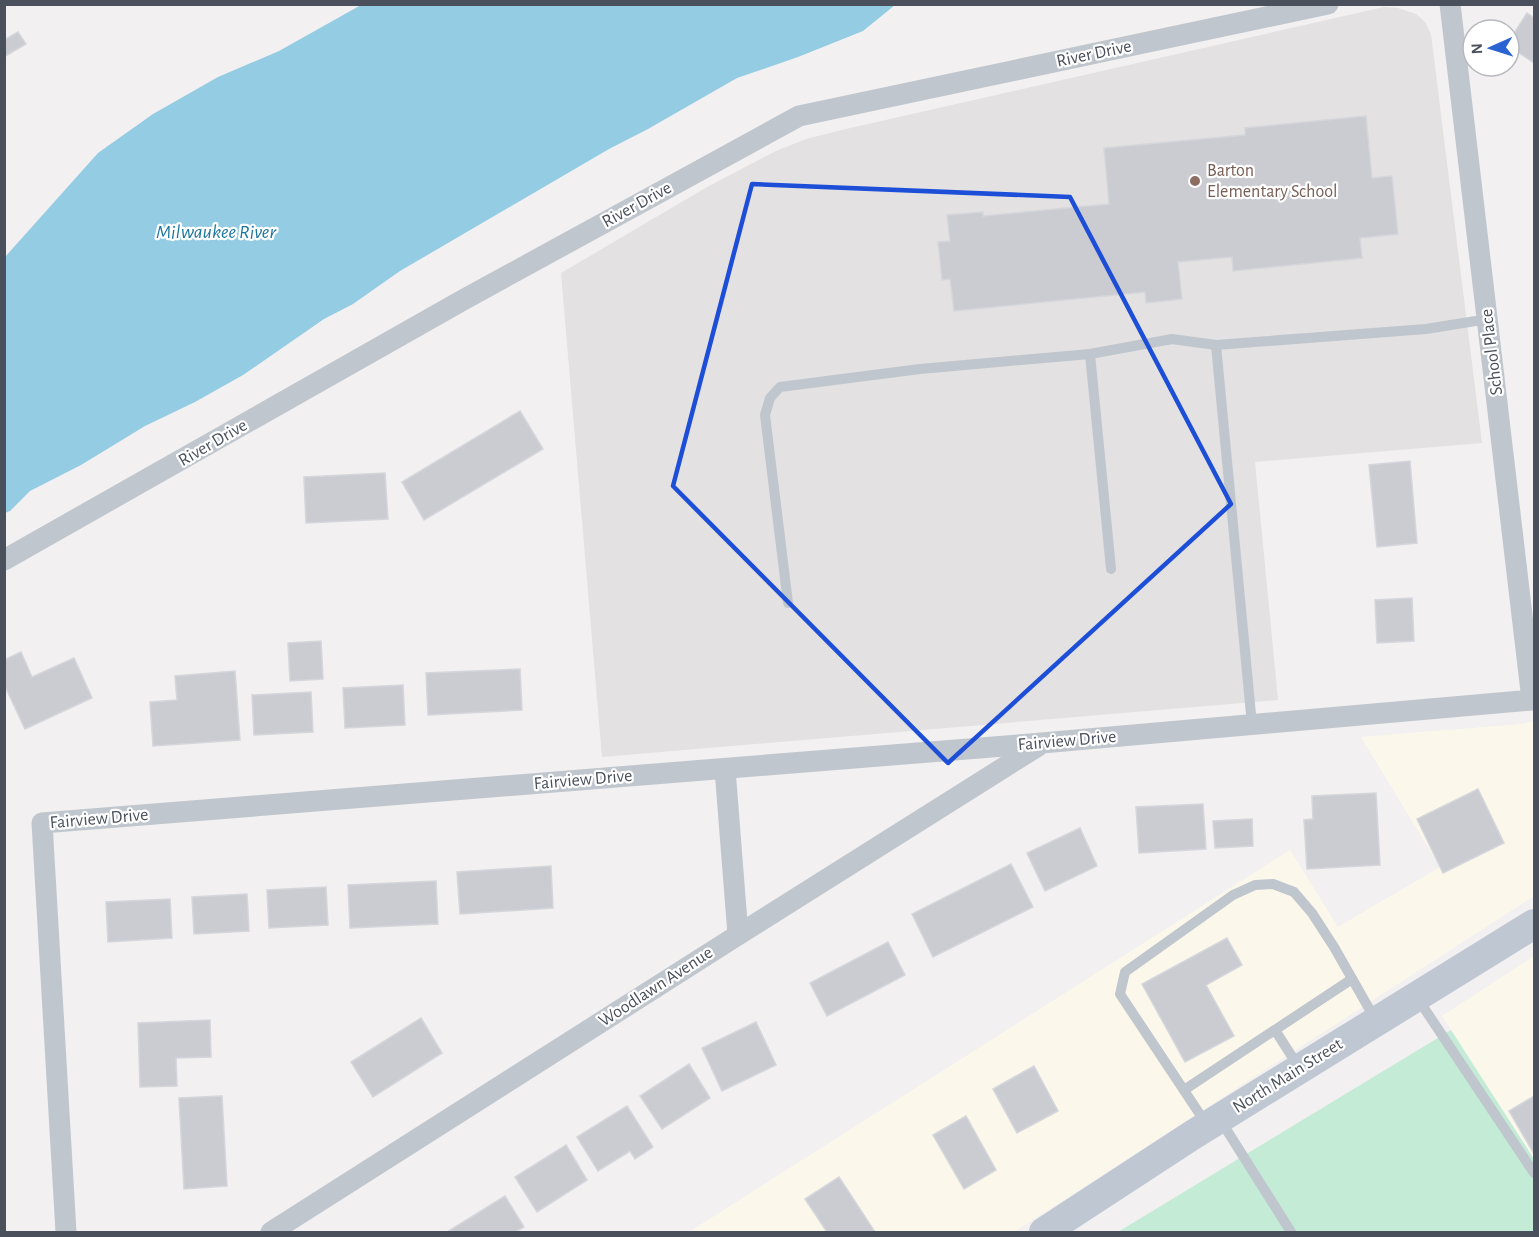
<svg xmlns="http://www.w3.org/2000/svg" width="1539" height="1237" font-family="'Alegreya Sans',sans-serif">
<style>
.commercial{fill:#fbf8eb}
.education{fill:#e3e1e1}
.green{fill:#c3ebd6}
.water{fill:#94cce4}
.building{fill:#cbccd2;stroke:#d4d6db;stroke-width:1.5}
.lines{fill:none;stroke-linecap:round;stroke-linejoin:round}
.lane{stroke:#c0c6cd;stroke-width:10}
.street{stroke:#c0c6cd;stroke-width:21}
.secondary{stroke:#bfc7d2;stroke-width:30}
.marked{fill:none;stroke:#1d4ed8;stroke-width:4.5;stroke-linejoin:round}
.education-dot{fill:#8d6e63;stroke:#fff;stroke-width:2}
.labels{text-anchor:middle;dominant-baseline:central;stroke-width:4.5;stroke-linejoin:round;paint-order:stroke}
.street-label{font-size:18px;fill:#4a515c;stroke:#fff}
.education-label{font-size:18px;fill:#785e54;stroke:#fff;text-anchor:start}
.water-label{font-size:20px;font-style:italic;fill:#1a769e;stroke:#fff}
</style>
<rect width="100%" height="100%" fill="#f2f0f0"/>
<g class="commercial">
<path d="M1534 721V896L1014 1232H689L1290 850 1338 927 1440 867 1361 737 1521 724Z"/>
<path d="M1534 956V1159L1442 1016Z"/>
</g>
<path class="education" d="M1384 7 1398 8 1416 14 1425 22 1431 34 1482 443 1255 462 1278 700 602 757 561 273 707 187 776 151 806 139 846 129Z"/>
<path class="green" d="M1451 1030 1534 1159V1232H1118Z"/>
<path class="water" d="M361 5H895L863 31 798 57 737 78 648 129 609 149 400 271 353 304 324 319 243 375 195 402 145 426 81 465 30 491 10 511 5 513V257L98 153 153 114 218 77 279 51Z"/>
<g class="building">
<path d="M1527 13 1534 18V63L1509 46V41Z"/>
<path d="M18 32 26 44 4 57V40Z"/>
<path d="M1366 116 1372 178 1392 176 1398 234 1360 238 1362 258 1233 271 1232 257 1178 262 1182 299 1146 303 1145 292 954 311 950 279 942 280 938 242 950 241 947 215 983 212V216L1109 204 1104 148 1245 135V128Z"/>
<path d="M520 411 543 449 424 520 402 482Z"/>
<path d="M1410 461 1417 543 1377 547 1369 465Z"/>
<path d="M385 473 388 519 306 523 304 477Z"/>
<path d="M1412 598 1414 641 1377 643 1375 600Z"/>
<path d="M321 641 323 679 290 681 288 643Z"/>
<path d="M21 652 32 677 74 658 92 698 25 729 4 684V660Z"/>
<path d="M520 669 522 710 428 715 426 673Z"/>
<path d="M235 671 240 740 153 746 150 702 177 700 175 676Z"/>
<path d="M403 685 405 725 345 728 343 688Z"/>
<path d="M311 692 313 732 254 735 252 695Z"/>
<path d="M1478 789 1504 843 1443 873 1417 819Z"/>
<path d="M1376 793 1380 865 1307 869 1304 820 1313 819 1312 796Z"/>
<path d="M1203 804 1206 849 1139 853 1136 807Z"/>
<path d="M1252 819 1253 846 1215 848 1213 821Z"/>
<path d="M1080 828 1097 866 1045 891 1027 853Z"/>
<path d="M1011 864 1033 907 933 957 912 914Z"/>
<path d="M551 866 553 908 460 914 457 872Z"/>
<path d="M436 881 438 924 350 928 348 885Z"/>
<path d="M326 887 328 925 269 928 267 890Z"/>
<path d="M247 894 249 931 194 934 192 897Z"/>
<path d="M170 899 172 938 108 942 106 902Z"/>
<path d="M1227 938 1242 965 1206 985 1234 1036 1185 1062 1142 984Z"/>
<path d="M888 942 905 975 827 1016 810 983Z"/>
<path d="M421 1018 442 1053 373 1097 351 1062Z"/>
<path d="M210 1020 211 1057 176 1058 177 1086 140 1087 138 1023Z"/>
<path d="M756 1022 776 1065 722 1091 702 1048Z"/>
<path d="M689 1064 710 1098 662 1129 640 1096Z"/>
<path d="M1034 1066 1058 1111 1017 1133 993 1089Z"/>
<path d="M222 1096 227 1186 184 1189 179 1098Z"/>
<path d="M1534 1096V1154L1509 1111Z"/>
<path d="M627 1106 653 1147 635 1159 630 1151 598 1171 577 1137Z"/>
<path d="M966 1116 996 1170 964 1189 933 1135Z"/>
<path d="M566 1145 587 1180 537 1212 515 1177Z"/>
<path d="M839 1177 875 1232H827L805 1199Z"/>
<path d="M505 1196 524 1227 515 1232H447Z"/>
</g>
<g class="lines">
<g class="lane">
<path d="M1216 345 1252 725"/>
<path d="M1090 354 1111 569"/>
<path d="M788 603 765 415 770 398 780 387 920 369 1090 354 1172 339 1216 345 1426 329 1488 319"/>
<path d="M1418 999 1534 1173"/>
<path d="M1275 1030 1298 1066"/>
<path d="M1184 1090 1352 979"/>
<path d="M1221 1121 1291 1232"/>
<path d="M1207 1125 1120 994 1125 972 1233 895 1255 885 1273 884 1294 892 1312 913 1334 947 1375 1019"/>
</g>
<g class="street">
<path d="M4 560 463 300 799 116 1328 4"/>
<path d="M725 769 738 935"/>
<path d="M66 1232 42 823 1042 743 1532 700 1450 4"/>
<path d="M271 1232 738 935 1038 746"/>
</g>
<path class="secondary" d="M1044 1232 1191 1136 1534 924"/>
</g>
<path class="marked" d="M752 184 1070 197 1231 504 948 763 673 486Z"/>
<circle class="education-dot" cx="1195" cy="181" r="6"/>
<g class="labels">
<g class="street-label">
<text transform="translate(1094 54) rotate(-12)">River Drive</text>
<text transform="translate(637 205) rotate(-29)">River Drive</text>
<text transform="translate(1492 352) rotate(-97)">School Place</text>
<text transform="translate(213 443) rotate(-30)">River Drive</text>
<text transform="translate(1067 741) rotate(-5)">Fairview Drive</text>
<text transform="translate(583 780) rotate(-5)">Fairview Drive</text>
<text transform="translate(99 819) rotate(-5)">Fairview Drive</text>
<text transform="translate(656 987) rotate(-33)">Woodlawn Avenue</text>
<text transform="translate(1288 1076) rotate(-32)">North Main Street</text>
</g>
<g class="education-label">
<text x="1207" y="171">Barton<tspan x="1207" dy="21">Elementary School</tspan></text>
</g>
<g class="water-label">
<text x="216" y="232">Milwaukee River</text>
</g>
</g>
<rect width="1539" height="1237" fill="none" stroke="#4a515c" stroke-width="12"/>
<g transform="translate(1491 48) rotate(267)"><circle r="28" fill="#ffffff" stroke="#b7b9be" stroke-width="1.5"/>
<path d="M0-4.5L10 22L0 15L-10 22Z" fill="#2a64d2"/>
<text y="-9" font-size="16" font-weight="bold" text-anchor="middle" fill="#4a515c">N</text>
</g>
</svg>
